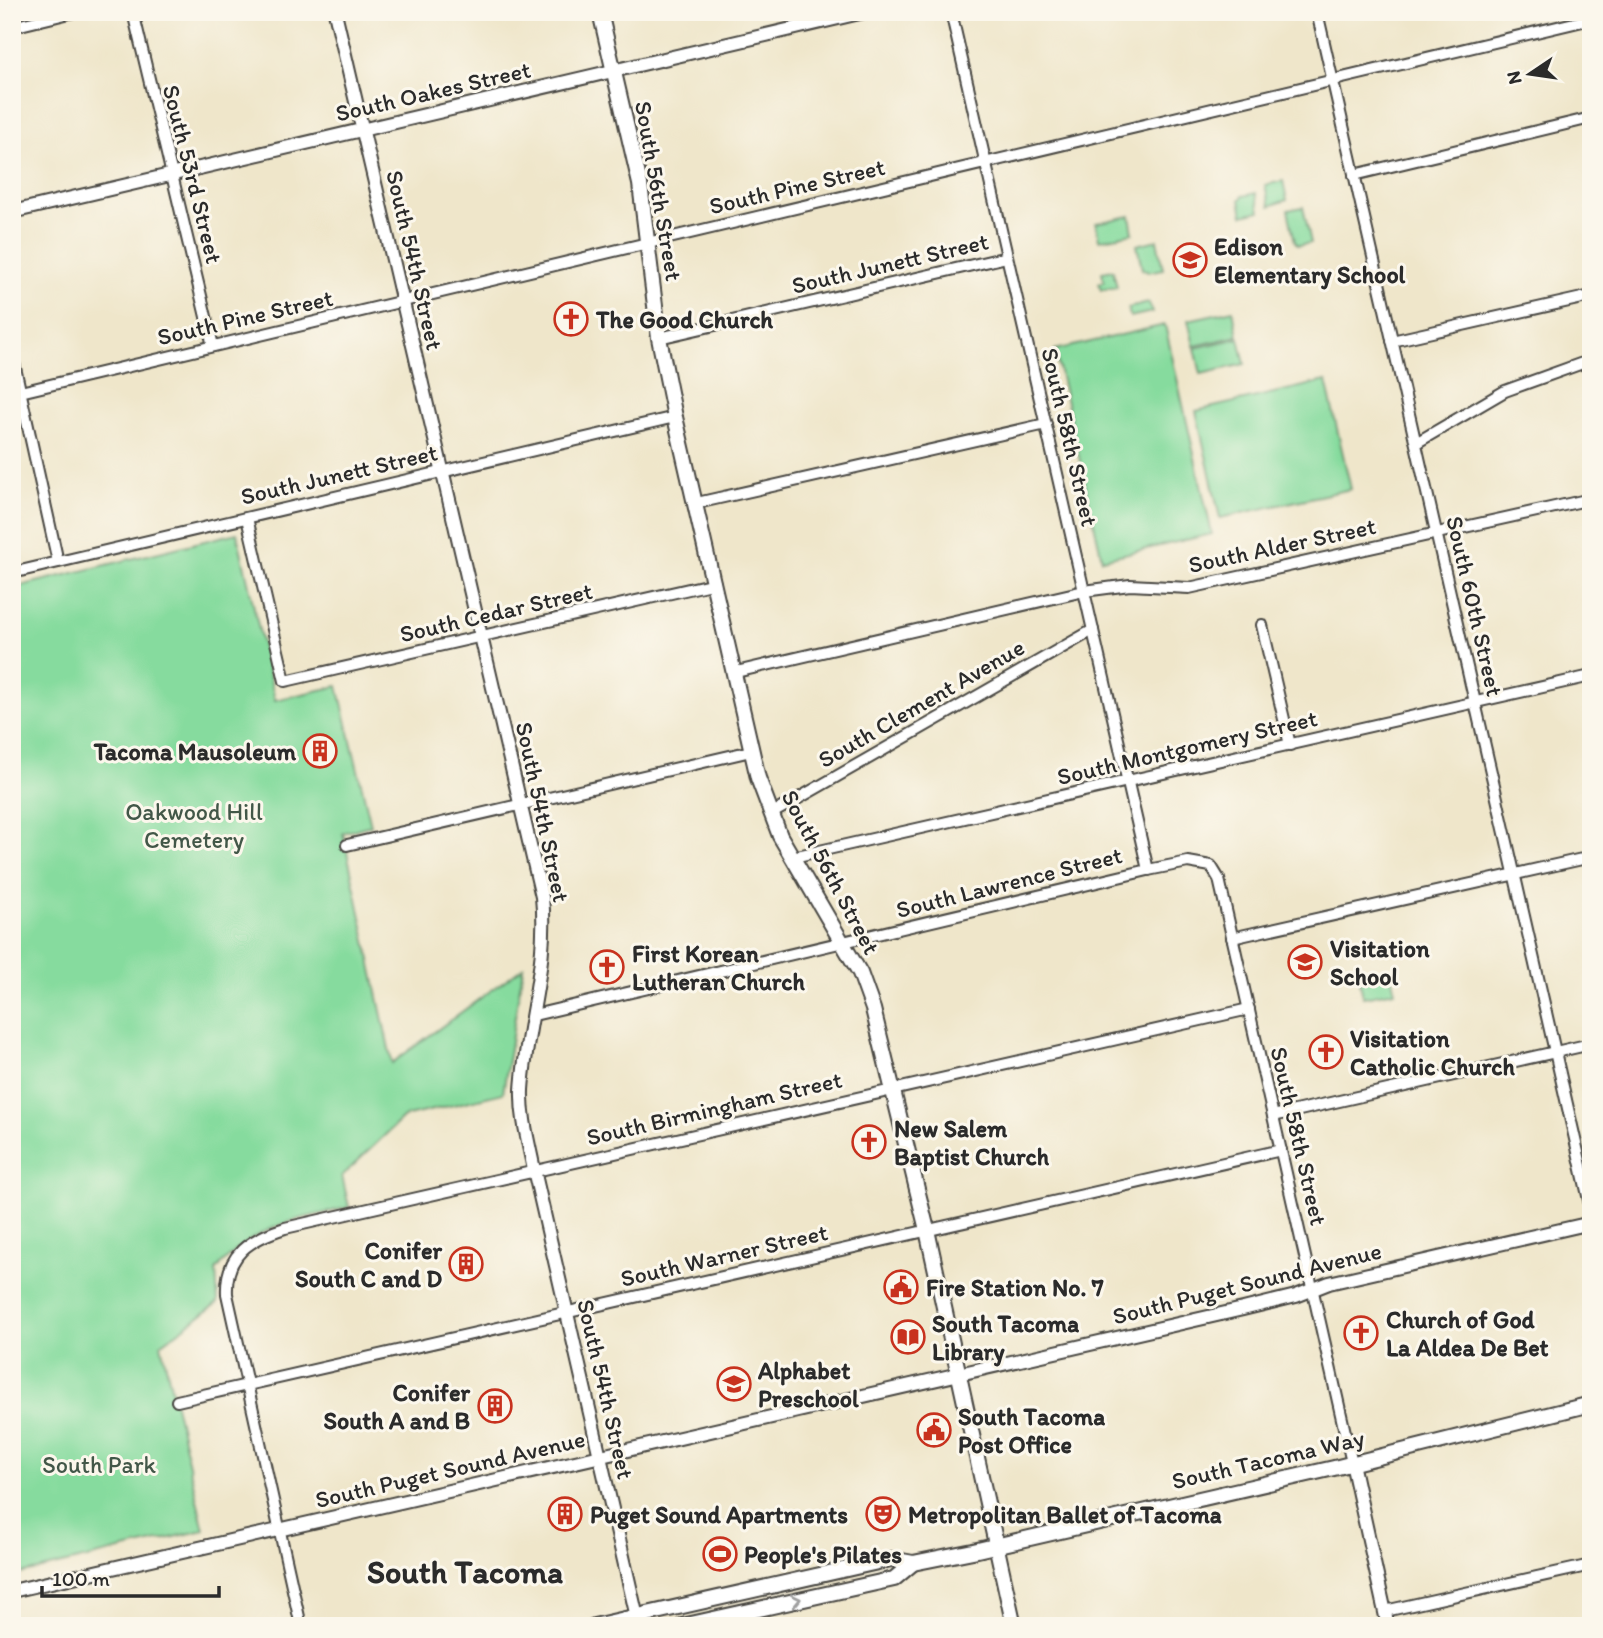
<svg xmlns="http://www.w3.org/2000/svg" width="1603" height="1638" font-family="Itim,sans-serif">
<style>
.green{fill:#86db9e;stroke:#588364;stroke-width:2}
.lines{fill:none;stroke-linecap:round;stroke-linejoin:round}
.minor-casing{stroke:#484743;stroke-width:14}
.tertiary-casing{stroke:#484743;stroke-width:16}
.secondary-casing{stroke:#484743;stroke-width:18}
.minor{stroke:#fff;stroke-width:10}
.tertiary{stroke:#fff;stroke-width:12}
.secondary{stroke:#fff;stroke-width:14}
.oneway{stroke:#a0a0a0}
.labels{text-anchor:middle;dominant-baseline:central;stroke-width:6;stroke-linejoin:round;paint-order:stroke}
.street-label{font-size:24px;fill:#2b2b2b;stroke:#fbf7ec}
.poi-label{font-size:24px;font-weight:bold;fill:#2b2b2b;stroke:#fbf7ec;text-anchor:start}
.park-label{font-size:24px;fill:#425748;stroke:#fbf7ec}
.district-label{font-size:32px;font-weight:bold;fill:#2b2b2b;stroke:#fbf7ec}
</style>
<rect width="100%" height="100%" fill="#fbf7ec"/>
<filter id="ink" filterUnits="userSpaceOnUse"><feTurbulence type="fractalNoise" baseFrequency=".0143" numOctaves="2"/><feDisplacementMap in="SourceGraphic" scale="14" xChannelSelector="R" yChannelSelector="G"/><feConvolveMatrix kernelMatrix="1 2 1 2 8 2 1 2 1" color-interpolation-filters="sRGB"/></filter>
<filter id="wash" filterUnits="userSpaceOnUse"><feTurbulence type="fractalNoise" baseFrequency=".00686" numOctaves="4" result="noise"/><feDisplacementMap in="SourceGraphic" scale="28" xChannelSelector="R" yChannelSelector="G"/><feGaussianBlur stdDeviation="1.57" result="paint"/><feColorMatrix in="noise" values="0 0 0 0 0 0 0 0 0 0 0 0 0 0 0 0 0 1.4 0 .05"/><feComposite in="paint" operator="in"/></filter>
<g filter="url(#wash)">
<rect width="100%" height="100%" fill="#efe6ca"/>
<g class="green">
<path d="M1283 181 1287 200 1270 206 1265 185Z"/>
<path d="M1256 193 1260 211 1243 215 1240 200 1243 196Z"/>
<path d="M1303 207 1311 243 1299 245 1295 242 1288 210Z"/>
<path d="M1130 216 1133 233 1099 240 1096 223Z"/>
<path d="M1157 240 1163 269 1148 272 1142 269 1137 245Z"/>
<path d="M1113 270 1117 287 1101 290 1099 283 1104 282 1102 272Z"/>
<path d="M1149 303 1152 312 1130 317 1128 308Z"/>
<path d="M1233 310 1238 336 1194 346 1188 320Z"/>
<path d="M1165 325 1212 534 1102 559 1055 350Z"/>
<path d="M1239 338 1245 364 1201 374 1195 348Z"/>
<path d="M1326 381 1351 489 1220 518 1196 411Z"/>
<path d="M237 533 275 700 338 686 371 825 343 833 392 1063 523 967 503 1093 404 1117 342 1176 349 1207C289 1222 259 1223 216 1270L218 1303 161 1344 204 1530 12 1576V588Z"/>
<path d="M1390 972 1395 991 1363 997 1359 978Z"/>
</g>
</g>
<g filter="url(#ink)">
<g class="lines">
<defs>
<g id="minor">
<path d="M133 12 213 346"/>
<path d="M951 12 1148 870"/>
<path d="M1317 12 1591 1209"/>
<path d="M12 27 74 12"/>
<path d="M1354 175 1591 118"/>
<path d="M659 338 1007 257"/>
<path d="M1392 341 1591 296"/>
<path d="M12 354 58 562"/>
<path d="M12 394 1591 19"/>
<path d="M1416 443 1505 391 1591 360"/>
<path d="M697 503 1046 424"/>
<path d="M247 518 285 681 715 583"/>
<path d="M12 573 675 417"/>
<path d="M1262 625 1290 745"/>
<path d="M736 672 1084 591 1130 585 1189 588 1591 499"/>
<path d="M771 814 1093 630"/>
<path d="M347 845 751 751"/>
<path d="M793 857 1591 676"/>
<path d="M1232 938 1591 857"/>
<path d="M534 1015 1148 870 1188 862 1211 866 1219 879 1352 1463"/>
<path d="M1273 1116 1591 1044"/>
<path d="M177 1401 1281 1150"/>
<path d="M1385 1611 1591 1565"/>
<path d="M301 1626 227 1294C225 1254 250 1239 285 1228L1249 1009"/>
</g>
<g id="tertiary">
<path d="M335 12 542 897C549 963 526 1024 522 1090 521 1117 529 1144 534 1170L639 1626"/>
<path d="M12 212 864 12"/>
<path d="M1352 1463 1388 1626"/>
<path d="M12 1591 1243 1309 1296 1296 1329 1283 1591 1223"/>
</g>
<g id="secondary">
<path d="M600 12 640 184 659 338 675 417 758 778 780 836 860 973 873 1009 927 1230 1014 1626"/>
<path d="M594 1626 891 1559 913 1563 973 1551 1334 1468 1591 1404"/>
<path d="M682 1626 894 1579 913 1563"/>
</g>
</defs>
<use href="#minor" class="minor-casing"/>
<use href="#tertiary" class="tertiary-casing"/>
<use href="#secondary" class="secondary-casing"/>
<use href="#minor" class="minor"/>
<use href="#tertiary" class="tertiary"/>
<use href="#secondary" class="secondary"/>
</g>
<defs><path id="oneway-chevron" d="M-2-3.5L2.5 0L-2 3.5" fill="none" stroke-width="1.6" stroke-linecap="round" stroke-linejoin="round" transform="scale(1.75)"/></defs>
<use class="oneway" href="#oneway-chevron" transform="translate(796 1600) rotate(-13)"/>
</g>
<defs>
<symbol id="school-ring" viewBox="-11 -11 22 22"><circle r="9.5" fill="#fbf7ec" stroke="#c8321e" stroke-width="1.5"/><path d="M0-5L7-2L0 1L-7-2ZM-4 1L0 2.5L4 1V4Q0 6-4 4Z" fill="#c8321e"/></symbol>
<symbol id="church-ring" viewBox="-11 -11 22 22"><circle r="9.5" fill="#fbf7ec" stroke="#c8321e" stroke-width="1.5"/><path d="M-1.2-6h2.4v3.5h3.3v2.4h-3.3V6h-2.4V-.1h-3.3v-2.4h3.3Z" fill="#c8321e"/></symbol>
<symbol id="building-ring" viewBox="-11 -11 22 22"><circle r="9.5" fill="#fbf7ec" stroke="#c8321e" stroke-width="1.5"/><path d="M-4-6H4V6H1V3H-1V6H-4ZM-2.5-4.3h1.7v1.8h-1.7ZM.8-4.3h1.7v1.8H.8ZM-2.5-1h1.7V.8h-1.7ZM.8-1h1.7V.8H.8Z" fill="#c8321e"/></symbol>
<symbol id="civic-ring" viewBox="-11 -11 22 22"><circle r="9.5" fill="#fbf7ec" stroke="#c8321e" stroke-width="1.5"/><path d="M-.6-6.5H3V-4.5H.6V-3L4-1V1h2V6H-6V1h2V-1L-.6-3ZM-1.2 2.5V6h2.4V2.5Z" fill="#c8321e"/></symbol>
<symbol id="library-ring" viewBox="-11 -11 22 22"><circle r="9.5" fill="#fbf7ec" stroke="#c8321e" stroke-width="1.5"/><path d="M-6-4Q-3-5.5-.7-3.5V5Q-3 3-6 4ZM6-4Q3-5.5 .7-3.5V5Q3 3 6 4Z" fill="#c8321e"/></symbol>
<symbol id="theatre-ring" viewBox="-11 -11 22 22"><circle r="9.5" fill="#fbf7ec" stroke="#c8321e" stroke-width="1.5"/><path d="M-5-5.5Q0-4 5-5.5V0Q5 5 0 6Q-5 5-5 0ZM-3.3-2.5H-1v1.5H-3.3ZM1-2.5H3.3v1.5H1ZM-2.8 1Q0 5.5 2.8 1Z" fill="#c8321e"/></symbol>
<symbol id="stadium-ring" viewBox="-11 -11 22 22"><circle r="9.5" fill="#fbf7ec" stroke="#c8321e" stroke-width="1.5"/><path d="M0-5a6.5 5 0 1 0 0 10a6.5 5 0 1 0 0-10ZM-3.5-1.8h7v3.6h-7Z" fill="#c8321e"/></symbol>
</defs>
<g fill-rule="evenodd">
<use href="#school-ring" x="1171" y="241" width="38" height="38"/>
<use href="#church-ring" x="552" y="300" width="38" height="38"/>
<use href="#building-ring" x="301" y="732" width="38" height="38"/>
<use href="#school-ring" x="1286" y="943" width="38" height="38"/>
<use href="#church-ring" x="588" y="948" width="38" height="38"/>
<use href="#church-ring" x="1307" y="1033" width="38" height="38"/>
<use href="#church-ring" x="850" y="1123" width="38" height="38"/>
<use href="#building-ring" x="447" y="1245" width="38" height="38"/>
<use href="#civic-ring" x="882" y="1268" width="38" height="38"/>
<use href="#church-ring" x="1342" y="1314" width="38" height="38"/>
<use href="#library-ring" x="889" y="1318" width="38" height="38"/>
<use href="#school-ring" x="715" y="1365" width="38" height="38"/>
<use href="#building-ring" x="476" y="1387" width="38" height="38"/>
<use href="#civic-ring" x="915" y="1411" width="38" height="38"/>
<use href="#building-ring" x="546" y="1495" width="38" height="38"/>
<use href="#theatre-ring" x="864" y="1495" width="38" height="38"/>
<use href="#stadium-ring" x="701" y="1535" width="38" height="38"/>
</g>
<g class="labels">
<g class="street-label">
<text transform="translate(433 91) rotate(-13)">South Oakes Street</text>
<text transform="translate(193 174) rotate(76)">South 53rd Street</text>
<text transform="translate(797 186) rotate(-13)">South Pine Street</text>
<text transform="translate(659 191) rotate(80)">South 56th Street</text>
<text transform="translate(415 260) rotate(77)">South 54th Street</text>
<text transform="translate(890 263) rotate(-13)">South Junett Street</text>
<text transform="translate(245 317) rotate(-13)">South Pine Street</text>
<text transform="translate(1070 437) rotate(77)">South 58th Street</text>
<text transform="translate(339 474) rotate(-13)">South Junett Street</text>
<text transform="translate(1282 545) rotate(-12)">South Alder Street</text>
<text transform="translate(1475 606) rotate(77)">South 60th Street</text>
<text transform="translate(496 612) rotate(-13)">South Cedar Street</text>
<text transform="translate(921 703) rotate(-30)">South Clement Avenue</text>
<text transform="translate(1187 747) rotate(-13)">South Montgomery Street</text>
<text transform="translate(543 812) rotate(78)">South 54th Street</text>
<text transform="translate(831 872) rotate(62)">South 56th Street</text>
<text transform="translate(1009 882) rotate(-14)">South Lawrence Street</text>
<text transform="translate(714 1108) rotate(-13)">South Birmingham Street</text>
<text transform="translate(1299 1136) rotate(77)">South 58th Street</text>
<text transform="translate(724 1255) rotate(-13)">South Warner Street</text>
<text transform="translate(1247 1283) rotate(-14)">South Puget Sound Avenue</text>
<text transform="translate(606 1389) rotate(77)">South 54th Street</text>
<text transform="translate(1268 1459) rotate(-13)">South Tacoma Way</text>
<text transform="translate(450 1469) rotate(-13)">South Puget Sound Avenue</text>
</g>
<g class="poi-label">
<text x="1214" y="246">Edison<tspan x="1214" dy="28">Elementary School</tspan></text>
<text x="596" y="319">The Good Church</text>
<text x="296" y="751" text-anchor="end">Tacoma Mausoleum</text>
<text x="1330" y="948">Visitation<tspan x="1330" dy="28">School</tspan></text>
<text x="632" y="953">First Korean<tspan x="632" dy="28">Lutheran Church</tspan></text>
<text x="1350" y="1038">Visitation<tspan x="1350" dy="28">Catholic Church</tspan></text>
<text x="894" y="1128">New Salem<tspan x="894" dy="28">Baptist Church</tspan></text>
<text x="442" y="1250" text-anchor="end">Conifer<tspan x="442" dy="28">South C and D</tspan></text>
<text x="926" y="1287">Fire Station No. 7</text>
<text x="1386" y="1319">Church of God<tspan x="1386" dy="28">La Aldea De Bet</tspan></text>
<text x="932" y="1323">South Tacoma<tspan x="932" dy="28">Library</tspan></text>
<text x="758" y="1370">Alphabet<tspan x="758" dy="28">Preschool</tspan></text>
<text x="470" y="1392" text-anchor="end">Conifer<tspan x="470" dy="28">South A and B</tspan></text>
<text x="958" y="1416">South Tacoma<tspan x="958" dy="28">Post Office</tspan></text>
<text x="590" y="1514">Puget Sound Apartments</text>
<text x="908" y="1514">Metropolitan Ballet of Tacoma</text>
<text x="744" y="1554">People's Pilates</text>
</g>
<g class="park-label">
<text x="194" y="811">Oakwood Hill<tspan x="194" dy="28">Cemetery</tspan></text>
<text x="99" y="1464">South Park</text>
</g>
<g class="district-label">
<text x="465" y="1572">South Tacoma</text>
</g>
</g>
<rect width="1603" height="1638" fill="none" stroke="#fbf7ec" stroke-width="42"/>
<g transform="translate(1530 74) rotate(257)" stroke="#fbf7ec" stroke-width="5" paint-order="stroke">
<path d="M0-5L12 26L0 18L-12 26Z" fill="#2b2b2b"/>
<text y="-10" font-size="19" font-weight="bold" text-anchor="middle" fill="#2b2b2b">N</text>
</g>
<path d="M42 1586v10h177v-10" fill="none" stroke="#2b2b2b" stroke-width="3.5"/>
<text x="52" y="1586" font-size="21" fill="#2b2b2b" stroke="#fbf7ec" stroke-width="5" paint-order="stroke">100 m</text>
</svg>
